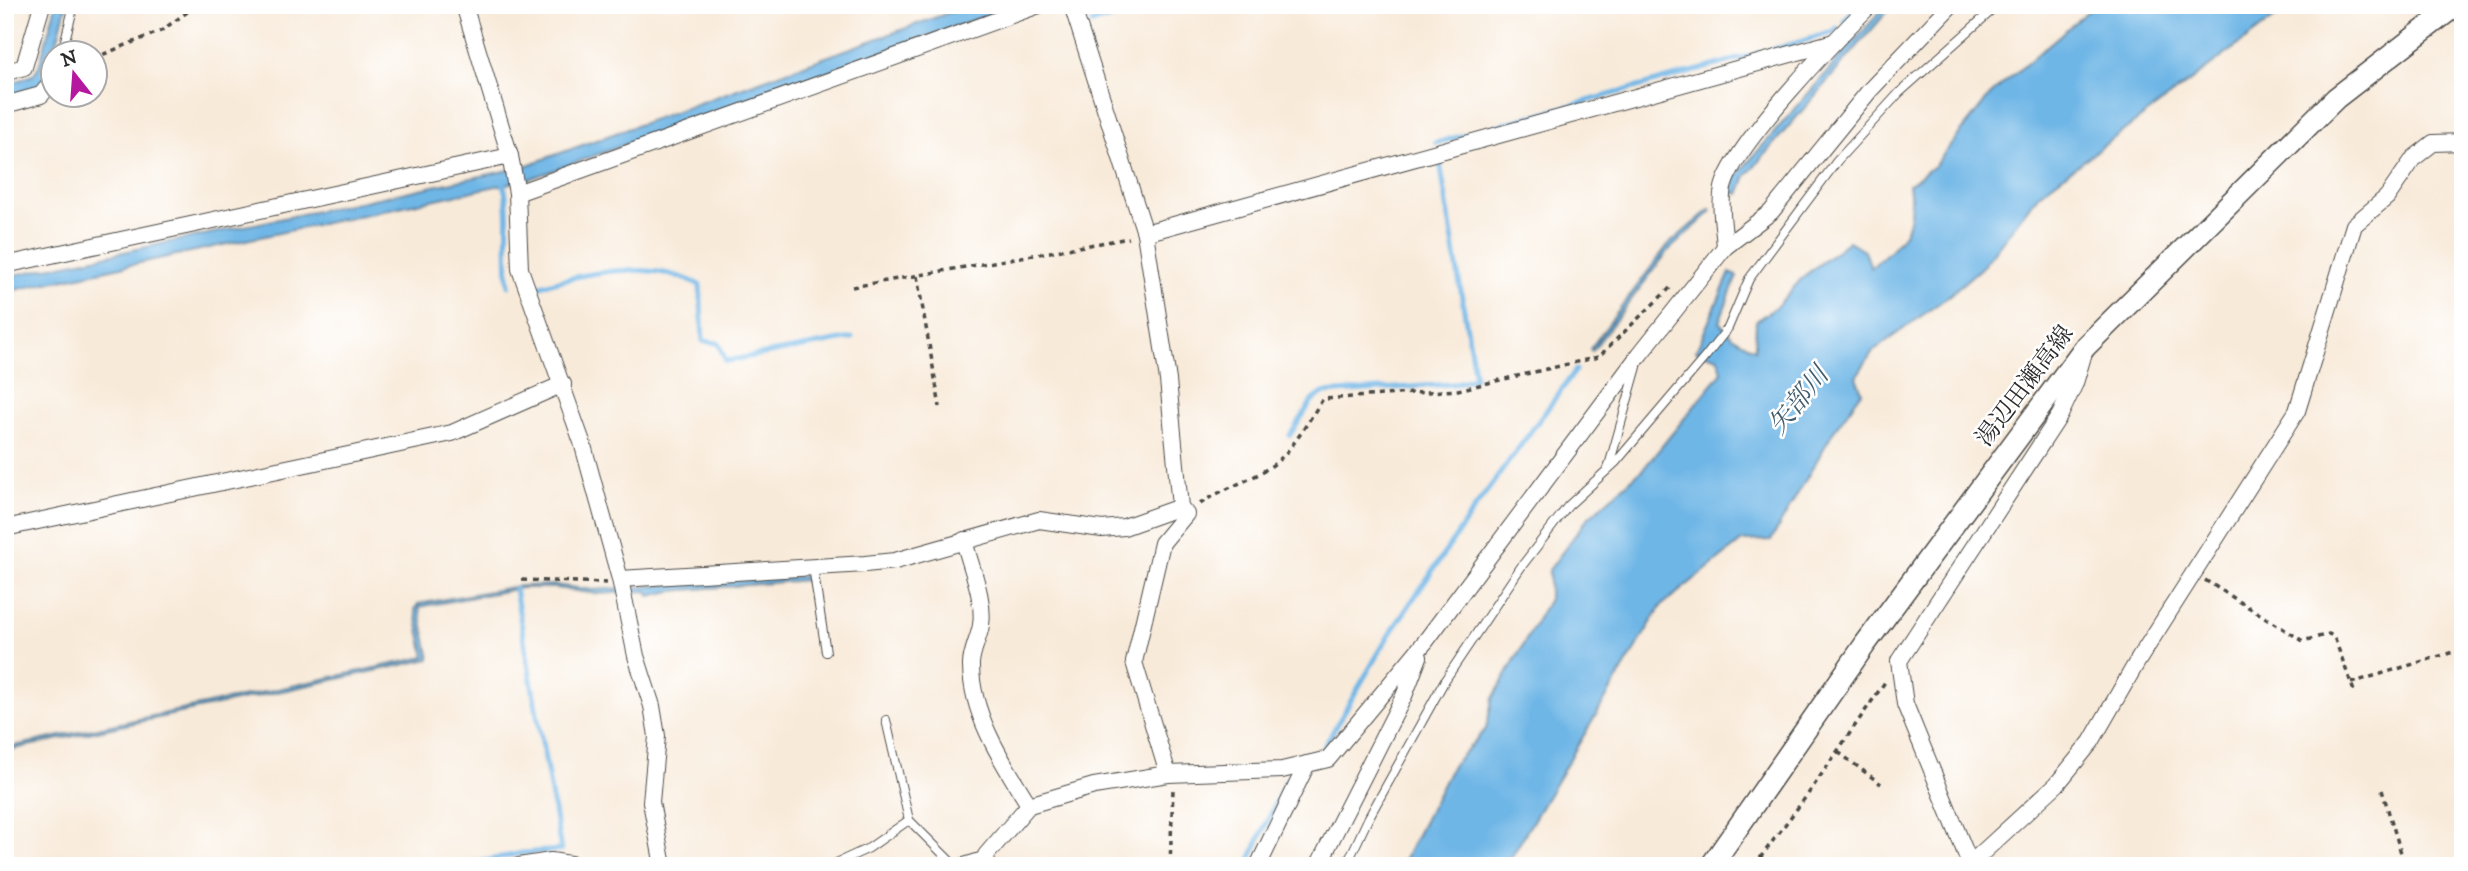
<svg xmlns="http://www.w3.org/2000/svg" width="2468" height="871" font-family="'IM FELL DW Pica','Noto Serif JP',serif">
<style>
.water{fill:#6eb6e6;stroke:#4c7088;stroke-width:2}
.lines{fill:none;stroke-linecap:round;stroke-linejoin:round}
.stream{stroke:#6eb6e6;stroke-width:5}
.lane-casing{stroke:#4a4845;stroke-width:10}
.street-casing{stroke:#4a4845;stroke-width:18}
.secondary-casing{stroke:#4a4845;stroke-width:24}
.path{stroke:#4a4845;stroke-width:3.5;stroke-dasharray:5 5;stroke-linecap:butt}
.lane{stroke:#fff;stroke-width:8}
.street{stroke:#fff;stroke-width:16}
.secondary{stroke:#fff;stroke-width:21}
.labels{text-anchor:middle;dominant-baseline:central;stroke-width:5;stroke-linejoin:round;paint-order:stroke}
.street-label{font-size:24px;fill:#2b2b2b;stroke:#fff}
.water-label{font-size:26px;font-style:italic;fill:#425c6c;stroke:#fff}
</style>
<rect width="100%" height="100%" fill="#fff"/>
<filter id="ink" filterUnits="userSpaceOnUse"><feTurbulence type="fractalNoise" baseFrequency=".0143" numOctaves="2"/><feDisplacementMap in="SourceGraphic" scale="14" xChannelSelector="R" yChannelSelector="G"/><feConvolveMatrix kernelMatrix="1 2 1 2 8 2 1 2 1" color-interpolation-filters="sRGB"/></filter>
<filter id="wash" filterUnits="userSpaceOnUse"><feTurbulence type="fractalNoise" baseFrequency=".00686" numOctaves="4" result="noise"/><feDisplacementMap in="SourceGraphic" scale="28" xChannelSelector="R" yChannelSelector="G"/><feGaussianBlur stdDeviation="1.57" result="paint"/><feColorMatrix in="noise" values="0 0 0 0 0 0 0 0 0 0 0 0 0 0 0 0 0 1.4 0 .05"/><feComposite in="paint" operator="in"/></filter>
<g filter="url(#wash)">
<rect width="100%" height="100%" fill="#f8ead9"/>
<g class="water">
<path d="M56 5 66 7 49 73 36 89 5 99V86L33 75 39 66Z"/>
<path d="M970 5H1016L529 179 5 292V277L519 168Z"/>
<path d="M1886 5H1893L1746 176 1739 194 1732 192 1736 176Z"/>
<path d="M2095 5H2292L2039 194 1983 266 1946 298 1873 351 1856 377 1862 392 1835 429 1771 540 1742 541 1661 606 1506 866H1401L1452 766 1486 729 1492 700 1549 599V570L1587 519 1645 467 1722 372 1718 358 1696 351 1730 273 1737 276 1719 322 1732 336 1755 349 1756 321 1778 305 1804 276 1849 241 1865 251 1871 268C1902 239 1916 231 1909 185L1935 165 1991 94Z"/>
<path d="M1710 209 1711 212 1669 250 1592 351 1590 349 1668 245Z"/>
<path d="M805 576 806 580 671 591 650 596 648 591 597 594 556 588H522L419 607 430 659 5 751V748L425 657 415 609 418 604 518 586 554 585 593 590Z"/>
</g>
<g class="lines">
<g class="stream">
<path d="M1844 21 1858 5"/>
<path d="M1092 23 1157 5"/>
<path d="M1436 143 1803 41 1833 32 1837 28"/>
<path d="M503 181C512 215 504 251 509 286"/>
<path d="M534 288C586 272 649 259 700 285L703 341 718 343 726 361 852 338"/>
<path d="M1290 435 1312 401 1323 393 1453 384 1475 378 1440 162"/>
<path d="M1322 750 1389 635 1479 502 1576 370"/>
<path d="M461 866 522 853 561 850 515 589"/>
<path d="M1247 866 1286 780"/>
</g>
</g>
</g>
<g filter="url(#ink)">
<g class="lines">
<defs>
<g id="lane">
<path d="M62 52 74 5"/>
<path d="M1608 469 1637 367"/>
<path d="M813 567 826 652"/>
<path d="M886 720 909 820"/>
<path d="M830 866 869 848 909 820 954 865 986 855"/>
<path d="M1346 866 1368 819 1445 680 1521 567 1568 506 1616 462 1706 356 1728 328 1749 279 1837 161 1899 93 1998 5"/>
</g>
<g id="street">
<path d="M464 5 510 156 517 193 520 269 582 442 620 579 636 656 652 706 657 736 651 802 663 866"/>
<path d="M1072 5 1145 233 1168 380 1180 507 1186 514 1162 543 1134 662 1168 774"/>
<path d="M5 73 24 67 42 5"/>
<path d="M5 105 41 95 52 82"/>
<path d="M517 193 1039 5"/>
<path d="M1145 233 1834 42"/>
<path d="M1725 247C1724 229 1719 206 1723 188 1732 147 1836 39 1870 5"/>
<path d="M5 265 510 156"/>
<path d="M5 528 452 433 563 384"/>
<path d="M964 540C970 566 985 598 981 625 979 639 970 653 971 667 972 717 1004 764 1029 805"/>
<path d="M620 579 865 564 895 561 1039 520 1102 529 1124 527 1180 507"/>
<path d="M1970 864 2057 784 2091 742 2137 662 2297 411 2354 225 2387 197 2414 158 2433 143 2463 142"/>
<path d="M519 866 551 861 582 866"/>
<path d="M987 866 986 855 1029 805 1094 786 1168 774 1282 770 1328 759 1425 642 1640 354 1725 247 1771 212 1870 90 1951 5"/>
<path d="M1258 866 1307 764"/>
<path d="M1318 866 1404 696 1419 657"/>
<path d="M1971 866 1905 704 1899 661 2060 415 2075 383 2083 356"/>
</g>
<path id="secondary" d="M1711 866 1866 643 2085 347 2336 98 2456 5"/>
</defs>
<use href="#lane" class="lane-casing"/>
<use href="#street" class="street-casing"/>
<use href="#secondary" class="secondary-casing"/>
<g class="path">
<path d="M94 58 161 31 197 5"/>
<path d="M917 276 940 407"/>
<path d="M852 287 1129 238"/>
<path d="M1200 504C1225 486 1258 480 1281 458 1298 441 1310 418 1323 399L1458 390 1598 357 1670 288"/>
<path d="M522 580 607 583"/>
<path d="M2205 580 2303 641 2329 634 2334 637 2354 691"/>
<path d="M2351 683 2463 649"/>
<path d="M1838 752 1881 784"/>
<path d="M2382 790 2405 866"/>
<path d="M1170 865 1173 790"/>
<path d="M1754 866 1808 794 1885 682"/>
</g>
<use href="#lane" class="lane"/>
<use href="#street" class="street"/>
<use href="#secondary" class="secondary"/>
</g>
</g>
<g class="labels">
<g class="street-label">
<text transform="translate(2025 386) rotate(-53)">湯辺田瀬高線</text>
</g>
<g class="water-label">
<text transform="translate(1799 401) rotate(-51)">矢部川</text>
</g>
</g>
<rect width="2468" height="871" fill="none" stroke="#fff" stroke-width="28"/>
<g transform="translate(74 74) rotate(343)"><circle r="33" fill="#ffffff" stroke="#aaaaaa" stroke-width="2"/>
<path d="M0-5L12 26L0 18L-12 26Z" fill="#b5179e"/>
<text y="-10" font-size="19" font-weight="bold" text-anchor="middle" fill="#2b2b2b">N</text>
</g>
</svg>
